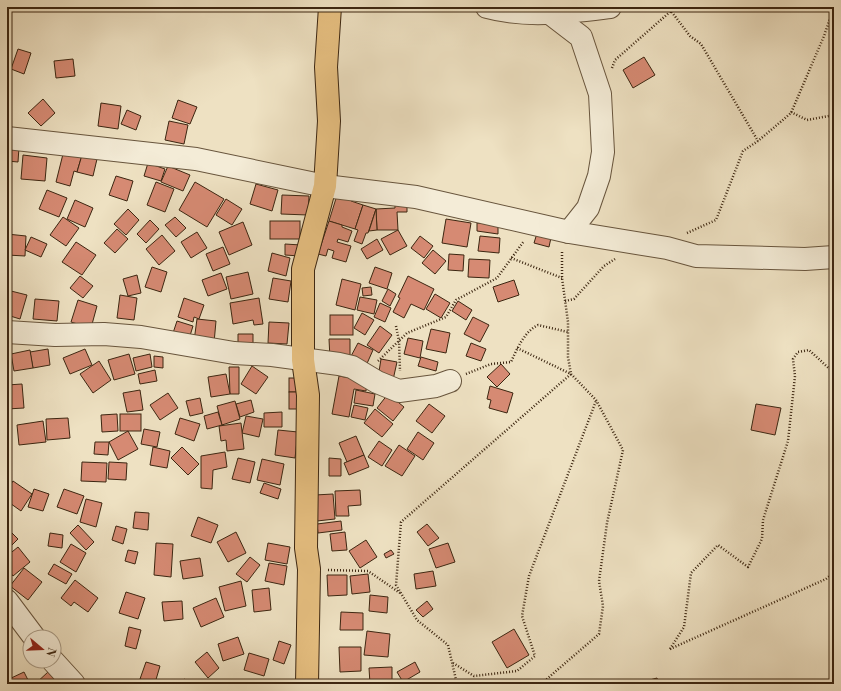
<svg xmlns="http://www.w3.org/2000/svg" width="841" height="691" font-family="'Libre Bodoni',serif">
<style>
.building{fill:#d68a73;stroke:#3c2611}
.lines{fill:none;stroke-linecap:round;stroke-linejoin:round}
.minor-casing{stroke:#68553d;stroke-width:24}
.major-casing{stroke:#3c2611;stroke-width:24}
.path{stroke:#3c2611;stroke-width:2.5;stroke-dasharray:1 2;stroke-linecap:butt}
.minor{stroke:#f4ecd7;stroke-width:22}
.major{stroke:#e7c081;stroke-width:22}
</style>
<rect width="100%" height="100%" fill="#eee1c2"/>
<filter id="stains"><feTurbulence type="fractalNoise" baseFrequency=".005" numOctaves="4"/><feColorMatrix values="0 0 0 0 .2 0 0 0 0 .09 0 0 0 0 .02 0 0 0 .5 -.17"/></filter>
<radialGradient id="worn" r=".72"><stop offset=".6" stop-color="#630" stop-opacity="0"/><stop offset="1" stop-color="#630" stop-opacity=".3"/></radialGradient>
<g class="building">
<path d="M18 49 31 53 24 74 11 69Z"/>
<path d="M644 57 655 75 633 88 623 70Z"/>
<path d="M73 59 75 76 56 78 54 61Z"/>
<path d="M43 99 55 113 41 126 28 113Z"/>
<path d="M178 100 197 107 190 124 172 118Z"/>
<path d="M101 103 121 106 118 129 98 126Z"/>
<path d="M127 110 141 116 136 130 121 124Z"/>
<path d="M169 121 188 125 184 144 165 140Z"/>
<path d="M7 146 19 147 18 162 7 161Z"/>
<path d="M64 150 82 155 77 172 74 171 70 186 56 182Z"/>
<path d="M23 155 47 158 45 181 21 179Z"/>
<path d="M82 155 97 159 93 176 77 172Z"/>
<path d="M148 163 165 169 161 181 144 176Z"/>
<path d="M168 166 190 175 183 191 161 182Z"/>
<path d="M116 176 133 181 127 201 109 195Z"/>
<path d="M156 182 174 189 165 212 147 205Z"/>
<path d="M195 182 224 199 207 227 179 210Z"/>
<path d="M256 184 278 190 272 211 250 204Z"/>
<path d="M47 190 67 198 59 217 39 209Z"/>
<path d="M338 192 353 196 351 201 363 205 355 229 329 221Z"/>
<path d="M282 195 309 196 308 215 281 214Z"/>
<path d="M226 199 242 209 232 225 216 215Z"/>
<path d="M75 200 93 208 85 227 67 219Z"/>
<path d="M407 204V212H397L398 230H377L376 209 395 208V205Z"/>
<path d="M363 205 376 209 368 233H366L362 244 354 241 358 230 355 229Z"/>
<path d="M128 209 139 220 126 235 114 224Z"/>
<path d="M376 209 377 230 369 231Z"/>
<path d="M63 217 79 228 66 246 50 235Z"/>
<path d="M175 217 186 228 176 237 165 225Z"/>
<path d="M446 219 471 223 467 247 442 243Z"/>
<path d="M150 220 159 229 146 243 137 234Z"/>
<rect x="270" y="221" width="30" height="18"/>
<path d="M329 221 342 225V227L352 231 348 242 338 239 337 242 351 246 346 262 332 258 334 251 328 249 326 256 318 254Z"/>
<path d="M243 222 252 245 229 255 219 232Z"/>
<path d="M477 223 498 225V234L477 231Z"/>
<path d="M117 229 128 239 115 253 104 243Z"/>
<path d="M398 230 407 246 390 255 381 239Z"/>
<path d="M538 230 552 233 549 247 534 243Z"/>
<path d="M197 232 207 248 191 258 181 242Z"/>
<path d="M7 234 26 236 25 256 7 255Z"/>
<path d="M162 235 175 251 159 265 146 249Z"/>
<path d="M420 236 433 246 424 258 411 248Z"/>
<path d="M480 236 500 238 499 253 478 251Z"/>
<path d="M31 237 47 244 41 257 25 250Z"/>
<path d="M377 239 383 250 367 259 361 249Z"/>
<path d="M76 242 96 255 82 275 62 262Z"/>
<path d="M285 244 301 245 300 256 285 255Z"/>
<path d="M223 247 230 264 213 271 206 254Z"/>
<path d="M433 250 446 261 435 274 422 263Z"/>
<path d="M272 253 290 258 286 276 268 271Z"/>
<path d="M449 254 464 255 463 271 448 270Z"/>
<path d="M469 259 490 260 489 278 468 277Z"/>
<path d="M152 267 167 272 161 292 145 287Z"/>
<path d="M375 267 392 273 387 289 369 283Z"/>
<path d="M248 272 253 294 231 299 226 277Z"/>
<path d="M221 273 227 289 208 296 202 280Z"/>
<path d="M137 275 141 293 128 296 123 279Z"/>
<path d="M80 276 93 286 83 298 70 288Z"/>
<path d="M408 276 434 289 424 310 411 304 404 318 393 312 400 298 398 297Z"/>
<path d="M273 278 291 281 288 302 269 299Z"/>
<path d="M342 279 361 284 355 310 336 305Z"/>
<path d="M514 280 519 295 498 302 493 287Z"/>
<path d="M371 287 372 295 363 296 362 288Z"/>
<path d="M388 289 396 294 390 306 382 301Z"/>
<path d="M7 290 27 295 20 319 7 315Z"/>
<path d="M435 294 450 303 441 318 426 309Z"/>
<path d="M120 295 137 298 134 320 117 318Z"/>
<path d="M360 297 377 300 374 314 357 310Z"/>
<path d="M184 298 204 305 199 319 194 317 193 322 178 317Z"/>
<path d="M259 298 263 324 254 325 253 320 233 324 230 303Z"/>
<path d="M35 299 59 301 57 321 33 319Z"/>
<path d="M78 300 97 306 91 328 71 322Z"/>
<path d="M458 301 472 310 466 320 452 311Z"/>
<path d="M380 303 391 308 385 322 374 317Z"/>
<path d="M362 313 374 320 365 335 354 328Z"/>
<rect x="330" y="315" width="23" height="20"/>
<path d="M473 317 489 325 480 342 464 334Z"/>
<path d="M197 319 216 321 214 343 194 341Z"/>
<path d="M177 321 193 326 189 339 173 333Z"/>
<path d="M269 322 289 323 287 344 268 343Z"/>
<path d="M380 326 392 335 379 353 367 345Z"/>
<path d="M431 329 450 333 446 353 426 349Z"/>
<path d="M238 334H253V348L238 349Z"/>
<path d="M408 338 423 341 420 358 404 354Z"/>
<path d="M329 339H350V359H330Z"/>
<path d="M358 343 373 350 365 368 349 360Z"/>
<path d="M471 343 486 349 481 361 466 356Z"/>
<path d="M48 349 50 365 33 368 30 352Z"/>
<path d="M85 349 92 365 70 374 63 358Z"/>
<path d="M30 350 33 368 14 371 11 354Z"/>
<path d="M129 354 135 374 114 380 108 360Z"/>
<path d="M150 354 152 367 136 371 133 358Z"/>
<path d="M154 356 163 357V368L154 367Z"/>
<path d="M421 357 438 362 436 371 418 366Z"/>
<path d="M381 359 397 362 393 380 378 378Z"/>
<path d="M99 361 111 380 93 393 80 374Z"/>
<path d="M501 364 510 374 497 387 487 377Z"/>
<path d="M252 366 268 377 256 394 241 384Z"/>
<path d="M229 367H239V394H230Z"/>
<path d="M155 370 157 381 140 384 138 374Z"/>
<path d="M226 374 230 394 211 397 208 377Z"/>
<path d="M339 376 367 381 366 391 354 389 349 417 332 414Z"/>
<rect x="289" y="378" width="11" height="14"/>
<path d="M22 384 24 408 7 409V385Z"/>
<path d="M490 386 513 393 507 413 489 408 491 400 487 399Z"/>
<path d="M140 390 143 410 127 412 123 393Z"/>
<path d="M356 390 375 394 373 406 354 403Z"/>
<rect x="289" y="392" width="11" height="17"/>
<path d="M168 393 178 408 160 420 150 405Z"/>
<path d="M388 394 404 407 393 421 377 408Z"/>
<path d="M200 398 203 413 190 416 186 401Z"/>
<path d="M251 400 254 412 240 417 236 404Z"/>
<path d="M235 401 240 419 222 425 217 406Z"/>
<path d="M429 404 445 416 432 433 416 421Z"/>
<path d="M756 404 781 408 775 435 751 430Z"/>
<path d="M354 405 368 408 365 420 351 417Z"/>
<path d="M375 409 393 424 382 437 364 423Z"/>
<path d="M218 412 222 425 207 429 204 416Z"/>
<path d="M282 412V427H264V413Z"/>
<path d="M117 414 118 431 102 432 101 415Z"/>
<rect x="120" y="414" width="21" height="17"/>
<path d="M246 416 263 419 259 437 242 433Z"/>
<path d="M68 418 70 438 47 440 46 419Z"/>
<path d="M180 418 200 424 194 441 175 434Z"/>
<path d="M43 421 46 442 19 445 17 425Z"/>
<path d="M241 423 244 449 227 451 226 440 221 441 219 426Z"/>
<path d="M7 429H8L9 447H7Z"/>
<path d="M144 429 160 432 157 447 141 444Z"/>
<path d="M278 430 298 432 295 458 275 455Z"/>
<path d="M128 431 138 449 118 460 109 442Z"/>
<path d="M418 432 434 443 423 460 407 449Z"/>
<path d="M356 436 364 455 347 462 339 443Z"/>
<path d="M379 441 392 450 382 466 368 457Z"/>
<path d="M95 442H109L108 455 94 454Z"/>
<path d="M399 445 415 456 402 476 385 466Z"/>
<path d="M153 447 170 451 167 468 150 465Z"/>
<path d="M182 447 199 464 188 475 171 458Z"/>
<path d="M225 452 227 467 213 470 212 489 201 488V456Z"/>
<path d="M364 455 369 467 349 475 344 463Z"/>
<path d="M238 458 255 462 250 483 232 479Z"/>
<path d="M329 458 341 459V476H329Z"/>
<path d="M262 459 284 464 280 485 257 480Z"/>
<path d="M82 462 107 463 106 482 81 481Z"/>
<path d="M109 462 127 463 126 480 108 479Z"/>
<path d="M13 481 32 494 21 511 7 501V490Z"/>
<path d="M264 483 281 489 278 499 260 493Z"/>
<path d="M34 489 49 494 43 511 28 507Z"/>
<path d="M64 489 84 496 77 514 57 507Z"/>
<path d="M360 490 361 505 348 506 349 516H336L335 491Z"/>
<path d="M333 494 335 519 317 521 315 495Z"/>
<path d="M86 499 102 503 96 527 80 522Z"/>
<path d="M135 512 149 513 148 530 133 528Z"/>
<path d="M198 517 218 525 211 543 191 536Z"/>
<path d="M341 521 342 530 318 533 317 524Z"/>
<path d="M427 524 439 538 428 546 417 532Z"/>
<path d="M78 525 94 542 86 550 70 533Z"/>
<path d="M116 526 127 529 123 544 112 540Z"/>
<path d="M7 528 18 539 7 550Z"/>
<path d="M236 532 246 553 228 562 217 542Z"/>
<path d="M345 532 347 550 332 551 330 534Z"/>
<path d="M50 533 63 535 62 548 48 546Z"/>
<path d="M366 540 377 557 360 568 349 551Z"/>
<path d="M156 543 173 544 171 577 154 575Z"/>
<path d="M268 543 290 547 287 564 265 560Z"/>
<path d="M448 543 455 562 436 568 429 549Z"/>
<path d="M71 544 86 553 76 572 60 562Z"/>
<path d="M18 547 30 562 13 576 7 568V556Z"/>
<path d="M128 550 138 552 135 564 125 561Z"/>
<path d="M391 550 394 554 386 558 384 554Z"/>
<path d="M250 557 260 565 247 582 236 574Z"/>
<path d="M200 558 203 576 183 579 180 561Z"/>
<path d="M269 563 287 566 284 585 265 581Z"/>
<path d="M54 564 72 574 66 584 48 574Z"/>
<path d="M24 568 42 582 28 600 10 586Z"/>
<path d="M433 571 436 586 416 589 414 574Z"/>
<path d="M368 574 370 592 352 594 350 576Z"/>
<path d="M327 575H347V595L328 596Z"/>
<path d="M75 580 98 598 88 612 74 602 71 606 61 598Z"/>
<path d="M241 581 246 606 225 611 219 587Z"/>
<path d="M269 588 271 610 254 612 252 590Z"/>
<path d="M126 592 145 598 138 619 119 613Z"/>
<path d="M370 595 388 597 387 613 369 611Z"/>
<path d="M216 598 224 617 201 627 193 608Z"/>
<path d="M182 601 183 619 164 621 162 602Z"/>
<path d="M427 601 433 609 423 617 416 610Z"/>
<path d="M341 612 363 613V630H340Z"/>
<path d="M129 627 141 630 136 649 125 646Z"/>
<path d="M514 629 529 655 507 668 492 642Z"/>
<path d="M367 631 390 634 388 657 364 655Z"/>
<path d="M238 637 244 654 223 661 218 644Z"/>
<path d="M279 641 291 645 284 664 273 660Z"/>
<path d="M339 647H361V671L340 672Z"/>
<path d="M207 652 219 668 208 678 195 662Z"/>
<path d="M249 653 269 659 264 676 244 670Z"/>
<path d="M146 662 160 666 155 683 140 679Z"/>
<path d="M415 662 420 672 403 682 397 672Z"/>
<path d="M392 667V684H370L369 668Z"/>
<path d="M24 672 30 684H7V680Z"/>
<path d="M48 672 59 684H35Z"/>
<path d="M657 678 659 684H635Z"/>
<path d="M185 679 187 684H175Z"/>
<path d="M341 682 367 683 366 684H341Z"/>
</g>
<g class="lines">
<defs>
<g id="minor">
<path d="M487 7C527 18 569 12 610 7"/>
<path d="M551 14 581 37 600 94 603 152 599 176 588 208 569 232"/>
<path d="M7 138 196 159 325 186 416 197 569 232 667 248 696 256 805 259 834 257"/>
<path d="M7 332 55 335 104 334 141 337 234 353 272 355 339 364 352 367 377 382 399 391 436 386 450 381"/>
<path d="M7 601 34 637"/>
<path d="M53 661 74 684"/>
</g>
<path id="major" d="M307 684 309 569 306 548 308 395 303 360V269L325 186 329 121 326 67 330 7"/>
</defs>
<use href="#minor" class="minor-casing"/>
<use href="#major" class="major-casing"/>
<g class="path">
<path d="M612 68 615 60 671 11 690 36 701 44 758 141"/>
<path d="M791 112 807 120 834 115"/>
<path d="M687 233 716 220 743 151 758 141 791 113 824 36 834 7"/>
<path d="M511 258 562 278"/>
<path d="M565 301 574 299 604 266 615 259"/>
<path d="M396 326 399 341 400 371"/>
<path d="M517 348 571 374 596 400 623 450 607 523 599 581 603 606 599 634 541 684"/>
<path d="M378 361 407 333 446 317 456 300 497 278 524 241"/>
<path d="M466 374 491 364 511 362C517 349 524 332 538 325L568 332"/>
<path d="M328 570 368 571 400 593"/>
<path d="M670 649 684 627 691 573 718 545 748 567 762 539 763 520 788 441 795 376 793 359 798 352 809 350 834 373"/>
<path d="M670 649 826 579 834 572"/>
<path d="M453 663 474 676 517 671 535 656 522 616 529 576 596 401"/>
<path d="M457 684 448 645 417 620 396 585 401 522 571 374 568 357V322L562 278V250"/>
</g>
<use href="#minor" class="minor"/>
<use href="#major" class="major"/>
</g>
<rect width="841" height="691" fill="none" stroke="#eee1c2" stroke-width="24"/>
<rect x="8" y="8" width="825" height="675" fill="none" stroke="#3c2611" stroke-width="2"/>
<rect x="12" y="12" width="817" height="667" fill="none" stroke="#3c2611"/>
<g transform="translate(42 649) rotate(109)"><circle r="19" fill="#f4ecd7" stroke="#aa9d88"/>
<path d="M0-3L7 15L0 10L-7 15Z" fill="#8f2418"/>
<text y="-6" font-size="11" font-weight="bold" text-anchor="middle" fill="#3c2611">N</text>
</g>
<rect width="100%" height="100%" filter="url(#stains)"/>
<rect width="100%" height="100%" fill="url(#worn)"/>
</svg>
